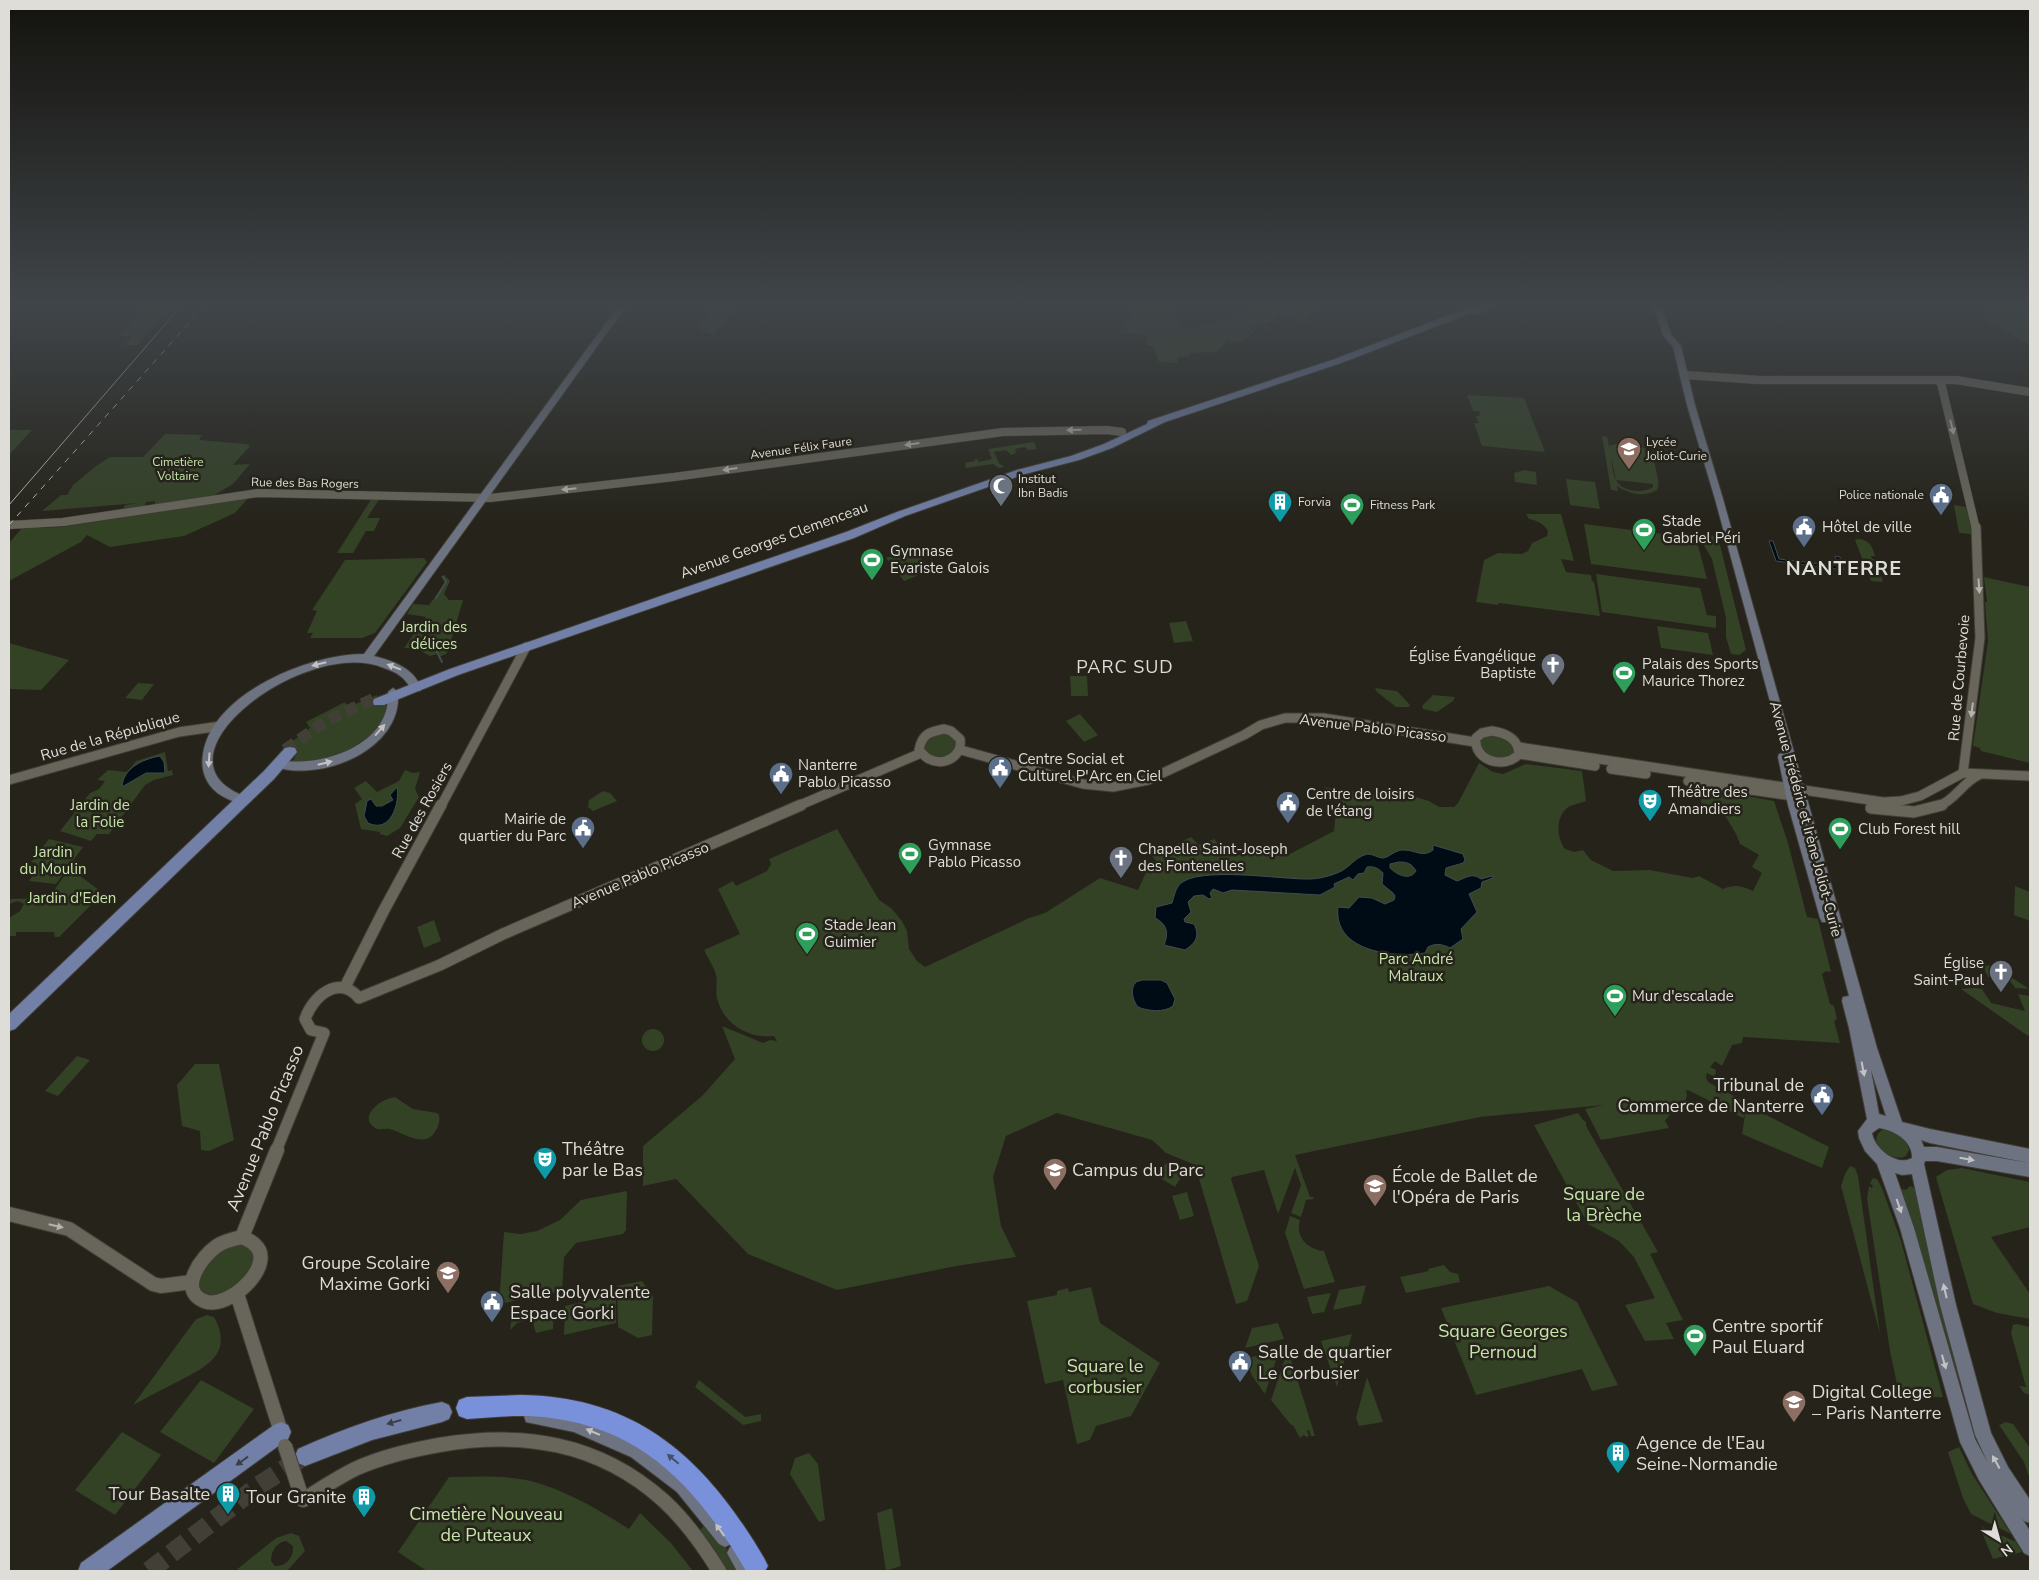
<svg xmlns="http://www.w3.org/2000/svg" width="2039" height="1580" font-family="'Nunito Sans',sans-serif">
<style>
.green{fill:#334125;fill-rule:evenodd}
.water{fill:#000c15;stroke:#434b4f;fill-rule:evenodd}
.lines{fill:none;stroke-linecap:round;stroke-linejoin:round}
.stream{stroke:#434b4f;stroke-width:2}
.primary-tunnel-far1{stroke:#413f36;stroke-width:12;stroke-dasharray:12 6;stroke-linecap:butt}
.primary-tunnel{stroke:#413f36;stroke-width:19;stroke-dasharray:19 9;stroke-linecap:butt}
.tertiary-far3-casing{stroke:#403e37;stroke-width:9}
.tertiary-far2-casing{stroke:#403e37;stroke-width:11}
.tertiary-far1-casing{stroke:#403e37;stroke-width:13}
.tertiary-casing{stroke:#403e37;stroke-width:16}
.secondary-casing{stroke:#403e37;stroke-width:2}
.primary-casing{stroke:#403e37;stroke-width:2}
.motorway-casing{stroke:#403e37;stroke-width:2}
.tertiary-far3{stroke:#68665b;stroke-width:8}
.tertiary-far2{stroke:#68665b;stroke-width:9}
.tertiary-far1{stroke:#68665b;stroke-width:11}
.tertiary{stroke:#68665b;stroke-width:14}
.secondary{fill:#6d7381;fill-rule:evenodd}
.primary{fill:#7280a8;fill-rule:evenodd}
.motorway{fill:#7991db;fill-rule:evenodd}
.tram{stroke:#bab9b3;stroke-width:1}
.rail{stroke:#bab9b3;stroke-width:1;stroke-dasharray:6 6;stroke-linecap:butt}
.tertiary-bridge-casing{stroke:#403e37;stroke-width:16;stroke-linecap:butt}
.tertiary-bridge{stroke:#68665b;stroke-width:14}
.oneway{fill:#b5b3ac}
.oneway2{fill:#c2c2c2}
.oneway3{fill:#3c3f45}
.oneway4{fill:#474f67}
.labels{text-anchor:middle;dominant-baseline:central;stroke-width:5;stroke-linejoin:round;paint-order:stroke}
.far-poi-label{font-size:12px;fill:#deddd7;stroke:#25231a;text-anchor:start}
.far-street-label{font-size:12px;fill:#deddd7;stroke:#25231a}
.far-park-label{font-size:12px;fill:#c6e5aa;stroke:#25231a}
.poi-label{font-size:15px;fill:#deddd7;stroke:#25231a;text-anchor:start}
.street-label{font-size:15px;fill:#deddd7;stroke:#25231a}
.park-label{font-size:15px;fill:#c6e5aa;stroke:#25231a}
.quarter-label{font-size:18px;letter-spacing:1px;fill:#deddd7;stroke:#25231a}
.near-poi-label{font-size:18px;fill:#deddd7;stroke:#25231a;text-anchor:start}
.near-street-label{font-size:18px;fill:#deddd7;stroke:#25231a}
.near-park-label{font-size:18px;fill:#c6e5aa;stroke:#25231a}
.district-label{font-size:20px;font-weight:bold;letter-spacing:1px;fill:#deddd7;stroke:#25231a}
</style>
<rect width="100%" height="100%" fill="#25231a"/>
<g class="green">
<path d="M716 305H738L718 329 715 336 697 329Z"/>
<path d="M1138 305H1164L1185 329 1251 315 1257 305 1290 307 1291 305H1315L1305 321 1278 313 1272 321 1254 326 1243 339 1256 327 1270 325 1266 329 1260 326 1257 327C1248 340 1242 343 1227 340L1217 352 1190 353V356L1177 357 1178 363 1159 362 1153 346 1147 345 1145 334 1119 333Z"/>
<path d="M2002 305 2030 306V345L1994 325 1986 324 1991 321 1989 317H1996L1987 312Z"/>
<path d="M141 311H167L137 345H125L132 336H119Z"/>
<path d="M1467 395 1524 398 1545 452 1482 446 1474 423H1479L1476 416H1479L1480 411H1473Z"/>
<path d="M9 430H32L9 455Z"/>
<path d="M165 434 202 435 199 440 247 444 250 446 233 465 250 464 233 484 211 497 154 506 155 501 146 502 144 507 123 510 125 505 138 503 42 511 61 495H67L73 485 96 466 110 457H143Z"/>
<path d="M1602 436 1607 437 1609 446C1622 441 1642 442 1651 454 1655 460 1655 468 1657 474 1658 480 1660 484 1657 490 1644 498 1629 494 1617 486L1618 491 1611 490ZM1610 452 1616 480 1653 484V487C1643 494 1622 492 1616 480 1612 473 1612 460 1610 452Z"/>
<path d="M1034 442 1037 449 1027 450 1026 447 1015 449 1016 453 1011 455 1006 450 994 452 999 463 1004 467 999 468 993 464 966 468 965 463 975 461 974 459H977L979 462 992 459 988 449Z"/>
<path d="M1524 470 1536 472 1537 485 1515 482 1514 473Z"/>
<path d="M1566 479 1595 482 1600 509 1570 505Z"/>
<path d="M249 497 235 513 184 536 110 547 87 535 81 542 9 581V543L22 528 61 527Z"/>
<path d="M372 498H380L367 518H380L374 531H366L353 553H337Z"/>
<path d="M1954 505 1967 507 1972 534 1959 533Z"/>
<path d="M1526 514H1561L1574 561 1561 559 1566 572 1591 575 1592 581 1594 582 1600 616 1499 603 1498 605 1476 602 1484 560 1498 553 1522 554 1528 551 1532 543 1547 536 1548 531C1543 523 1538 521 1529 519Z"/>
<path d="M1584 524 1696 538 1707 579 1591 564Z"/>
<path d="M1696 532 1718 537 1746 650 1739 655 1731 654 1726 637V618L1712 559Z"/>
<path d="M1858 539C1870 540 1872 546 1875 556H1871L1872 559H1876L1883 582 1871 581 1855 540Z"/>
<path d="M910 549 914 553H917L931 570 904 581 886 558Z"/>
<path d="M424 558 427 562 375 633 362 638H310L313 633H307L317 611 312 610 345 560Z"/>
<path d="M1596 574 1700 588 1707 615 1716 616V628L1602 612Z"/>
<path d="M444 575 450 581 444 594 449 600H463L448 651 446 654 439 657 437 654 430 656 415 648H404L426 617 407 614 413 604 429 605 444 585 445 582 441 576Z"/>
<path d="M1984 577 2030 587V763L1981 751 1980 748 1973 746 1988 641 1985 602H1987Z"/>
<path d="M1186 621 1193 641 1174 643 1169 623Z"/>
<path d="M1657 626 1708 633 1713 655 1661 648Z"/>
<path d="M9 643 69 660 41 690 9 689Z"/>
<path d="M1070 676H1087L1088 696H1071Z"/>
<path d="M138 683 154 684 142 700 125 698Z"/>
<path d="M1375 688 1397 691 1410 705 1409 707H1396L1377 692Z"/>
<path d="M377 695 380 704 389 702 388 717 362 744 328 760 292 763 296 754 282 749 310 728 306 722 345 702 348 707Z"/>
<path d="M1433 695 1455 697 1453 701 1437 712 1423 709 1422 706Z"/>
<path d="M1080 714 1098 735 1084 742 1066 721Z"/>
<path d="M944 733 955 738 957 751 940 759 926 754 923 745 926 739Z"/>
<path d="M1487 733 1511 740 1515 754 1501 760 1482 753 1479 738Z"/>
<path d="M165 752 168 771 172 770 173 775 154 780 145 785 109 834H97L91 841 60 831 90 793 99 789 105 781 97 780 108 770 127 772 136 761Z"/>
<path d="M1479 763 1493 772 1503 774 1526 764 1582 771 1586 801C1581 803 1575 804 1570 806 1555 815 1556 837 1565 849L1574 852 1583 850 1591 860 1613 871 1650 870 1693 878 1699 876 1723 889C1735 884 1741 886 1753 891L1762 873 1752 867 1759 855 1740 844 1736 834 1726 817 1706 810 1701 802 1703 788 1774 801 1788 843 1807 917 1818 919 1831 972 1826 971 1822 974 1830 1004 1834 1006 1837 1019 1834 1021 1840 1043 1743 1037 1742 1043 1732 1045 1722 1066 1715 1061 1710 1067 1716 1070 1715 1077 1707 1073 1706 1077 1708 1082 1747 1103V1105L1829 1147 1822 1168 1742 1134 1745 1115 1743 1118 1690 1091 1686 1090 1687 1096 1684 1104 1675 1108 1665 1121 1669 1128 1601 1140 1585 1109 1604 1105 1480 1117 1295 1155 1310 1197H1313L1314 1199 1306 1200 1301 1217 1291 1213 1301 1185 1295 1168 1278 1214 1264 1170 1232 1177 1231 1179 1259 1266 1247 1301 1236 1304 1195 1165 1166 1153 1152 1140 1057 1113 1006 1136 993 1177 1001 1226 1016 1257 956 1266 837 1290 748 1254 676 1179 643 1186V1146L702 1096 735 1059 722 1026 763 1043 770 1040 777 1041 774 1036C748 1039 723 1024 717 998 715 991 718 982 716 975 714 967 708 958 704 950L740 934 718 889 733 881 736 886 767 871 771 864 769 859 837 829 879 900 891 908 902 921 907 931 909 949 917 961 925 967 1029 918 1045 913 1100 878 1138 890 1149 866 1157 862 1152 856 1191 837 1199 845 1214 839 1228 855H1288L1334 831 1337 800 1324 787 1384 796 1385 789 1406 794 1429 801 1439 807H1454L1458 803Z"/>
<path d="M405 770 413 773 420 772 415 789 419 797 400 828 387 836 380 834V832L361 829 355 804 362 799 354 788 366 781 377 792 399 781Z"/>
<path d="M603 791 610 793 617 801 593 811 588 807 589 800Z"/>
<path d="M49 839 83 847 56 884 29 881 35 873 29 872 36 863 31 862Z"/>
<path d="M73 863 77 865 72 872 81 874 80 876 99 890 97 899 59 937H55L54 932H16V936H9V918L20 911 24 904 18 901 9 904 11 899 49 898Z"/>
<path d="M2015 886 2030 892V921L2014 915Z"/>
<path d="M434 920 441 941 424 948 417 927Z"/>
<path d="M1993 965 2029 989 2015 988C2010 977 1999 978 1988 977L1983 966Z"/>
<path d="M1975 988 1982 989 1991 1003 2025 1011 2018 994 2030 996V1033L2028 1036 1961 989Z"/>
<circle cx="653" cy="1040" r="11"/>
<path d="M77 1056 90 1060 58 1096 45 1091Z"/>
<path d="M195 1064H219L234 1140 209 1151 201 1150 200 1131 182 1126 177 1085Z"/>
<path d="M395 1097 413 1109 437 1113 439 1115C440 1121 439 1125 436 1130 426 1150 404 1133 390 1129 385 1128 380 1131 375 1128 357 1116 382 1098 395 1097Z"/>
<path d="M1578 1113 1583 1120 1586 1122V1126L1658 1252 1650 1254 1683 1320 1666 1323 1674 1339 1645 1341 1625 1305 1655 1298 1634 1257 1619 1241 1588 1224 1534 1125Z"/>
<path d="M1882 1130C1895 1129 1907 1138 1909 1150L1906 1156C1891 1164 1865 1141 1882 1130Z"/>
<path d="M1166 1163 1183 1174 1175 1187 1157 1176Z"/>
<path d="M1850 1166 1855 1168 1858 1176 1880 1334 1841 1186 1845 1174Z"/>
<path d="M1962 1168 2030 1182V1227L1991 1237 2030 1294V1319L1997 1313 1973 1304 1936 1177 1947 1170Z"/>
<path d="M1873 1178 1877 1179 1882 1188 1901 1241 1943 1397 1900 1398 1890 1351 1867 1199 1869 1186 1872 1188 1873 1186 1870 1183Z"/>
<path d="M1910 1186 1915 1188 1965 1395 1957 1390 1897 1188 1906 1190Z"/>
<path d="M626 1191 627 1192 626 1230 623 1234 576 1243 564 1257 562 1291 499 1304 504 1232 520 1234 537 1231 560 1220 581 1200Z"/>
<path d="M1187 1192 1194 1216 1180 1220 1172 1196Z"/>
<path d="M1290 1216 1300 1220C1295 1237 1308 1250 1324 1251L1335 1282 1304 1289 1285 1233Z"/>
<path d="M236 1244C259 1247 256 1264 245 1279 243 1282 241 1286 237 1288 230 1292 219 1294 211 1297L199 1289C199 1258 210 1256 236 1244Z"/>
<path d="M1444 1265 1450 1272 1458 1274 1460 1282 1406 1293 1400 1277 1429 1271 1428 1269Z"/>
<path d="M642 1281 653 1297 652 1335 638 1338 618 1327 617 1286Z"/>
<path d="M1366 1285 1361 1304 1333 1310 1339 1290Z"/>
<path d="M1549 1286 1577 1302 1618 1385 1592 1391 1582 1369 1476 1395 1441 1308Z"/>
<path d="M1091 1287 1100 1323 1160 1363 1131 1416 1096 1426 1090 1440 1077 1444 1063 1380 1045 1384 1027 1301 1057 1295V1291L1068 1288 1069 1292Z"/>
<path d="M1331 1293 1324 1312 1312 1314 1307 1297Z"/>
<path d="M616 1294V1323L564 1335 565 1306Z"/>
<path d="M554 1308 553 1329 536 1333 533 1324 528 1320 517 1323 510 1330 512 1316Z"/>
<path d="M207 1315 214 1317C234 1353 207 1367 179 1381 163 1389 148 1397 133 1405L196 1319Z"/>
<path d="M1278 1323 1284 1339 1245 1348 1252 1328Z"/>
<path d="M2017 1324 2030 1327V1395L2024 1393 2019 1386 2026 1387 2011 1333 2013 1325Z"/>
<path d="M1352 1334 1337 1387 1321 1341Z"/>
<path d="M1288 1350 1315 1436H1311L1309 1430 1307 1431 1309 1436 1306 1437 1304 1435 1300 1438 1293 1425H1291L1271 1400Z"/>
<path d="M1279 1351 1265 1394 1252 1376 1246 1358Z"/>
<path d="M1367 1377 1383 1422 1359 1426 1356 1418Z"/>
<path d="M201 1380 254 1409 214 1463 160 1432Z"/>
<path d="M699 1380 745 1417 761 1414V1421L743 1425 695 1387Z"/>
<path d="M2006 1422 2013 1424 2030 1448V1480L2024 1462 1999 1425Z"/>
<path d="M122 1432 161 1455 115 1515 75 1490Z"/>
<path d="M1959 1447 1972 1474 2011 1534 1971 1514 1963 1498 1948 1452Z"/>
<path d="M809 1453 818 1464 825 1520 819 1522 790 1474 795 1458Z"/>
<path d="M449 1477C479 1477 512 1474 541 1484 572 1494 601 1511 629 1529L640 1513 671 1543 693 1571H427L398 1552Z"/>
<path d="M892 1508 901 1566 886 1571 877 1513Z"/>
<path d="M707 1522 731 1554 740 1571H722L697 1534Z"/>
<path d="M1983 1527 2016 1542 2022 1552 1993 1559 1981 1530Z"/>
<path d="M291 1533 299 1536 305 1551 287 1571H235L276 1538ZM286 1541 293 1546C294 1557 286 1567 275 1566L271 1561C271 1551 276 1543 286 1541Z"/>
</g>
<g class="water">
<path d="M1769 541H1773L1779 559 1838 566 1835 556 1840 557 1844 570 1776 561Z"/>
<path d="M160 756 164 762 165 773H146L122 787C123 768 143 759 160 756Z"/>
<path d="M397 787C400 803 391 834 368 823L364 816 367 801 371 799 376 806H382L393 800 390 795Z"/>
<path d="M1433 845 1463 854 1465 860 1463 863 1446 868 1445 875 1457 881C1466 878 1472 872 1481 879L1492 876 1493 878 1482 882 1481 888 1469 894 1477 912 1461 929 1463 939 1450 948C1443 944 1435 943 1428 947L1425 953C1394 958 1333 952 1338 907L1349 908 1359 897 1372 898 1385 904 1394 900 1395 896 1393 893 1382 884 1383 873C1378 868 1374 866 1367 867L1364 873 1358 874 1353 880 1349 877 1334 884 1335 887 1320 895 1232 890 1223 893 1213 889 1210 893 1212 898 1209 899 1203 895 1194 896 1188 902 1191 912 1184 919 1185 922 1194 924C1200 936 1196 943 1185 950L1164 945C1169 933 1167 924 1155 918L1156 907 1172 903C1174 897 1175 890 1179 885 1196 865 1284 880 1310 879 1320 879 1339 874 1346 868 1354 862 1358 856 1368 854 1373 854 1378 858 1383 858 1390 857 1396 849 1404 850 1415 850 1423 858 1433 850ZM1399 862C1408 862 1412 864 1416 871 1410 881 1397 875 1390 868V864Z"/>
<path d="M1142 980H1161L1167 983 1175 999 1173 1006C1164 1013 1147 1011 1138 1007 1132 1000 1130 988 1136 982Z"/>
</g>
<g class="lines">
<g class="stream">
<path d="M436 598 446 582 443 577"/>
<path d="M438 647 437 652 442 662"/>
</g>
<path class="primary-tunnel-far1" d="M285 750 328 720 378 697"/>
<path class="primary-tunnel" d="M149 1571 258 1486 300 1459"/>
<defs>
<g id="tertiary-far3">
<path d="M1685 375 1759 380H1956L2030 392"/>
<path d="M1938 381 1941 383 1976 529"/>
<path d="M9 525 63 522 258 493 490 498 674 477 1003 432 1107 430 1122 432"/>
</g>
<g id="tertiary-far2">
<path d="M944 729 951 731 960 739C963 756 944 767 929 759 925 757 922 753 919 750 922 734 929 732 944 729Z"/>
<path d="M1492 731C1506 733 1518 738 1519 754 1505 770 1473 761 1476 738L1482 733Z"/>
<path d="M1519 747 1883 802 1901 801 1920 796 1963 773 2030 776"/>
<path d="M961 750 1083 784 1113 787 1148 780 1244 735 1261 725 1285 718H1323L1475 742"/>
<path d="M1519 754 1595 766"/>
<path d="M1611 769 1646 774"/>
<path d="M1963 773 1980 638 1976 527"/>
<path d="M9 780 179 732 221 726"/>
<path d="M1688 781 1800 797"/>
<path d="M441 806 526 647"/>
<path d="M798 806 921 753"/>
<path d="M1939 806C1956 799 1963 782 1979 775"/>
</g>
<g id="tertiary-far1">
<path d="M1871 808 1914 812 1942 805"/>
<path d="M345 987 384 910 441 805"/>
<path d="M276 1151 324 1033 311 1030 305 1019C313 996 339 974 359 998L440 965 503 934 801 805"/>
</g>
<g id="tertiary">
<path d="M9 1214 69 1229 153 1284 161 1286 192 1282"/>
<path d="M242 1237 277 1150"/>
<path d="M242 1237C246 1239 252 1241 255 1245 277 1265 228 1311 204 1301 177 1290 202 1256 217 1246 224 1241 233 1239 242 1237Z"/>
<path d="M237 1294 282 1435"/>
<path d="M299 1489 303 1500C320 1489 337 1478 355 1469 381 1457 411 1450 439 1445 522 1431 598 1442 663 1500 685 1520 703 1545 719 1571"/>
</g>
<g id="secondary">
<path d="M619 305H627L374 656C393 661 414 668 421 688L420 691H412C405 677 398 673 384 668 306 635 141 760 247 797L249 800 247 803C240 805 229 800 222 796 207 787 200 772 203 754 212 693 310 654 364 654Z"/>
<path d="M1653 305H1661L1671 334 1681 346 1695 405 1723 499 1877 1048 1902 1122 1930 1129 2030 1149V1177L1937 1161H1925L1924 1164 1956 1305 1991 1433 2008 1467 2030 1500V1523L2024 1521 2021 1517 2030 1531V1556L2024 1553 1979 1480 1960 1442 1900 1228 1877 1164 1865 1151 1859 1138 1858 1131 1867 1119 1849 1028 1842 1001 1843 997 1849 996 1830 922H1822L1820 918 1788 805 1778 757 1779 754 1784 753 1715 499 1687 405 1673 347 1663 335ZM1871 1070 1886 1116 1879 1114ZM1879 1128C1894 1130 1913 1141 1912 1158 1897 1167 1874 1148 1872 1133ZM1921 1140 1930 1143 2029 1163 1937 1147H1924ZM1895 1173 1902 1175 1912 1174 1940 1305 1975 1435 1988 1463 1975 1439 1914 1228Z"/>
<path d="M393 688 398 692C403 749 323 782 275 767L273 764 279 760C322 768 392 745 388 692Z"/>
<path d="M532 1408 575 1416 643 1445 689 1480 731 1532 734 1538 731 1544 725 1547 719 1544 677 1492 631 1457 574 1432 526 1422 524 1416 526 1410Z"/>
<path d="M736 1544 742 1547 755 1571H737L727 1553 730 1547Z"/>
</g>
<g id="primary">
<path d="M1475 305H1500L1477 314 1471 313 1341 363 1165 422 1112 448 1079 460 1025 474 905 516 854 538 458 675 384 705H374L373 702 374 699 450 669 846 532 897 512 1017 470 1071 456 1104 444 1147 424 1148 421 1335 359Z"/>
<path d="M290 747 295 748 297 752 274 779 15 1029 9 1031V1014L264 771 285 748Z"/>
<path d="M442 1402 449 1405 452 1412 449 1419 442 1422 372 1440 305 1466 298 1463 295 1456 298 1449C345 1428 392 1411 442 1402Z"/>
<path d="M281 1422 288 1425 291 1432 288 1439 107 1571H78L81 1563 274 1425Z"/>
</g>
<path id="motorway" d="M520 1395C639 1396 707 1461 764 1558L768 1566 765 1571H746C700 1492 646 1430 551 1418 523 1414 495 1417 467 1419L459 1416 456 1408 459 1400 467 1397Z"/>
</defs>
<use href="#tertiary-far3" class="tertiary-far3-casing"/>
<use href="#tertiary-far2" class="tertiary-far2-casing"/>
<use href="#tertiary-far1" class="tertiary-far1-casing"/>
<use href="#tertiary" class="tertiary-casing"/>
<use href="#secondary" class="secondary-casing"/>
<use href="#primary" class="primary-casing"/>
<use href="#motorway" class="motorway-casing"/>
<use href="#tertiary-far3" class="tertiary-far3"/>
<use href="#tertiary-far2" class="tertiary-far2"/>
<use href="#tertiary-far1" class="tertiary-far1"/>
<use href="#tertiary" class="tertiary"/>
<use href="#secondary" class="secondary"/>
<use href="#primary" class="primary"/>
<use href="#motorway" class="motorway"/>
<path class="tram" d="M9 505 182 305"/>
<path class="rail" d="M9 525 205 305"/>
<defs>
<path id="tertiary-bridge" d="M285 1446 299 1489"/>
</defs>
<use href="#tertiary-bridge" class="tertiary-bridge-casing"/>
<use href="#tertiary-bridge" class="tertiary-bridge"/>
</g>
<defs><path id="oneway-solid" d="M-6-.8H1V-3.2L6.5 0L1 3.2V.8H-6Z" transform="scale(1.25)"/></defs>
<g class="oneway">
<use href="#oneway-solid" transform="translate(1952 427) rotate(76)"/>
<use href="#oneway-solid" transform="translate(1074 430) rotate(178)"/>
<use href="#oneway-solid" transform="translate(912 444) rotate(172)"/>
<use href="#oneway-solid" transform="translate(730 469) rotate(172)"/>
<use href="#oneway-solid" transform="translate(569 489) rotate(174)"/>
<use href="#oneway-solid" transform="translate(1979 586) rotate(86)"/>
<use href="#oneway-solid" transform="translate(1972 710) rotate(97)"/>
<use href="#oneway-solid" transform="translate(56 1226) rotate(13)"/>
</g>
<g class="oneway2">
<use href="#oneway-solid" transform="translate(319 664) rotate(166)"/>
<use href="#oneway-solid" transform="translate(394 667) rotate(-159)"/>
<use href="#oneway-solid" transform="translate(380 730) rotate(-49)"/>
<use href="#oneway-solid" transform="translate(209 760) rotate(94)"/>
<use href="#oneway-solid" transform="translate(325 763) rotate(-14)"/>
<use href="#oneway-solid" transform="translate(1863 1069) rotate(79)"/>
<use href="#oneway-solid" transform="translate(1967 1159) rotate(10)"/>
<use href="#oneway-solid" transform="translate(1899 1206) rotate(71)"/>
<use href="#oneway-solid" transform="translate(1945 1291) rotate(-103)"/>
<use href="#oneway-solid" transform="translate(1944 1362) rotate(74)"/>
<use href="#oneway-solid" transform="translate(593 1432) rotate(-157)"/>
<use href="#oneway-solid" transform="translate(1996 1462) rotate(-119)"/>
<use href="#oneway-solid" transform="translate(720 1530) rotate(-126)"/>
</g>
<g class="oneway3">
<use href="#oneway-solid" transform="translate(394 1422) rotate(164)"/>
<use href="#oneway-solid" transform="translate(242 1461) rotate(144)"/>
</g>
<use class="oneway4" href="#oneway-solid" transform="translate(673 1459) rotate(-140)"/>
<linearGradient id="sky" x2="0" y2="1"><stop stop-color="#14130e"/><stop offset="0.58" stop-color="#404549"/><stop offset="1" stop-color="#404549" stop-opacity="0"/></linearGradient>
<rect width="2039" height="526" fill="url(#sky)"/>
<defs>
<symbol id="school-pin" viewBox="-11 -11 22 30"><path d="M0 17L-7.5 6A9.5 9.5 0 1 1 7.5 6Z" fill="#8d6e63" stroke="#25231a"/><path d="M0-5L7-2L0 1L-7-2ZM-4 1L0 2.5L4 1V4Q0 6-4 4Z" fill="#fff"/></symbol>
<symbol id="mosque-pin" viewBox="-11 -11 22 30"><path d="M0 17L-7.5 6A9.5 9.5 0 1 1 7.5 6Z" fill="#6b7280" stroke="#25231a"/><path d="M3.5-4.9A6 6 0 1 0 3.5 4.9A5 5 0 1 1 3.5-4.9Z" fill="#fff"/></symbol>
<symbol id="civic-pin" viewBox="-11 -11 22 30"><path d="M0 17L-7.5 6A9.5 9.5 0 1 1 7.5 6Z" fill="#5c6f8a" stroke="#25231a"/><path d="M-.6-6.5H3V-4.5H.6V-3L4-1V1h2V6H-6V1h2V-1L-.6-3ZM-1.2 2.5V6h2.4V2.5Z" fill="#fff"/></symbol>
<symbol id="building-pin" viewBox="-11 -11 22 30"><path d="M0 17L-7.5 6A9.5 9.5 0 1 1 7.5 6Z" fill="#0f9aa8" stroke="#25231a"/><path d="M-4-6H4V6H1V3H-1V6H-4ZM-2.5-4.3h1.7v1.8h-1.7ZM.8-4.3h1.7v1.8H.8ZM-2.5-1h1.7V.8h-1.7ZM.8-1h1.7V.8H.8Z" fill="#fff"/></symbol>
<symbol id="stadium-pin" viewBox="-11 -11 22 30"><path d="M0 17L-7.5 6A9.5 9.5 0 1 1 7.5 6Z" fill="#2e9e5b" stroke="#25231a"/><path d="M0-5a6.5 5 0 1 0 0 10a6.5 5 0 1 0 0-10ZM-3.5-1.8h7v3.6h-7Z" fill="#fff"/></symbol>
<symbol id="church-pin" viewBox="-11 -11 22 30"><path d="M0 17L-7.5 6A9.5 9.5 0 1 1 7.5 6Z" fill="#6b7280" stroke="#25231a"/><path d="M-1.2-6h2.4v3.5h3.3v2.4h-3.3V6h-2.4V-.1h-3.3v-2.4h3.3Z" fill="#fff"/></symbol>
<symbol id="theatre-pin" viewBox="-11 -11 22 30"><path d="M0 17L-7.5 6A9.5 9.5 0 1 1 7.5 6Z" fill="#0f9aa8" stroke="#25231a"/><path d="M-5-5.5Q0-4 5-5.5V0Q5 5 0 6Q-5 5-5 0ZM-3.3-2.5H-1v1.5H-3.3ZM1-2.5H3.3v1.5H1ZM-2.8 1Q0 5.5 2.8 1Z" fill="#fff"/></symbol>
<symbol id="university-pin" viewBox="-11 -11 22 30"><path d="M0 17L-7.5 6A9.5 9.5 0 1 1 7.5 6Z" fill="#8d6e63" stroke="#25231a"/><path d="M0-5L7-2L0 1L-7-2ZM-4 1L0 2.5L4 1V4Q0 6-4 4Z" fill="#fff"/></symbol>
</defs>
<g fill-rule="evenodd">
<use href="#school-pin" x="1615" y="435" width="28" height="38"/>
<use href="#mosque-pin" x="987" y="472" width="28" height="38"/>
<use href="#civic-pin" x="1927" y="481" width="28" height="38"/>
<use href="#building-pin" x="1266" y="488" width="28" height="38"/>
<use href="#stadium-pin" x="1338" y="491" width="28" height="38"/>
<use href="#civic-pin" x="1790" y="513" width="28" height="38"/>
<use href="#stadium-pin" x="1630" y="516" width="28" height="38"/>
<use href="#stadium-pin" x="858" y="546" width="28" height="38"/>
<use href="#church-pin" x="1539" y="651" width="28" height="38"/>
<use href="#stadium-pin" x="1610" y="659" width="28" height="38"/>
<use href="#civic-pin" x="986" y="754" width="28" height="38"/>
<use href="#civic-pin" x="767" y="760" width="28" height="38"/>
<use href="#theatre-pin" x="1636" y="787" width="28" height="38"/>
<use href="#civic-pin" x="1274" y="789" width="28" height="38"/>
<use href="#civic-pin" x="569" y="814" width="28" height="38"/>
<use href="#stadium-pin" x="1826" y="815" width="28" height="38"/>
<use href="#stadium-pin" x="896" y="840" width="28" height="38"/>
<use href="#church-pin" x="1107" y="844" width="28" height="38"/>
<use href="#stadium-pin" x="793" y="920" width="28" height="38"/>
<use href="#church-pin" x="1987" y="958" width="28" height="38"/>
<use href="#stadium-pin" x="1601" y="982" width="28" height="38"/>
<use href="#civic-pin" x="1808" y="1081" width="28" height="38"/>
<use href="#theatre-pin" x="531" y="1145" width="28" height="38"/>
<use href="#university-pin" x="1041" y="1156" width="28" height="38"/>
<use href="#school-pin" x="1361" y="1172" width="28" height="38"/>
<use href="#school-pin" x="434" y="1259" width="28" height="38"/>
<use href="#civic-pin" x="478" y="1288" width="28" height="38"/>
<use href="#stadium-pin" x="1681" y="1322" width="28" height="38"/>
<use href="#civic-pin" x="1226" y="1348" width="28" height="38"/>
<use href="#university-pin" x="1780" y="1388" width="28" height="38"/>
<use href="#building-pin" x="1604" y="1439" width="28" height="38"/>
<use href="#building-pin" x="214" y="1480" width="28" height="38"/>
<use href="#building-pin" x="350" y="1483" width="28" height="38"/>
</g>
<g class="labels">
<g class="far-poi-label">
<text x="1646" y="442">Lycée<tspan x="1646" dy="14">Joliot-Curie</tspan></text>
<text x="1018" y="479">Institut<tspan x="1018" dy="14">Ibn Badis</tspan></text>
<text x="1924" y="495" text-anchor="end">Police nationale</text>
<text x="1298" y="502">Forvia</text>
<text x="1370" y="505">Fitness Park</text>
</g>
<g class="far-street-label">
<text transform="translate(801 448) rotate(-8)">Avenue Félix Faure</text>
<text transform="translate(305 483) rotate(1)">Rue des Bas Rogers</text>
</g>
<g class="far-park-label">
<text x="178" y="462">Cimetière<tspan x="178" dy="14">Voltaire</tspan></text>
</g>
<g class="poi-label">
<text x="1662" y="521">Stade<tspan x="1662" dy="17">Gabriel Péri</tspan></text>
<text x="1822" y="527">Hôtel de ville</text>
<text x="890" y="551">Gymnase<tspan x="890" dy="17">Evariste Galois</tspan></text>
<text x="1536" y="656" text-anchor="end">Église Évangélique<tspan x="1536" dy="17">Baptiste</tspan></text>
<text x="1642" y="664">Palais des Sports<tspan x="1642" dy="17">Maurice Thorez</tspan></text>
<text x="1018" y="759">Centre Social et<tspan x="1018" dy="17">Culturel P'Arc en Ciel</tspan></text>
<text x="798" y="765">Nanterre<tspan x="798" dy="17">Pablo Picasso</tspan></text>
<text x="1668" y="792">Théâtre des<tspan x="1668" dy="17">Amandiers</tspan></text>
<text x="1306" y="794">Centre de loisirs<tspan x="1306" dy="17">de l'étang</tspan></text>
<text x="566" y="819" text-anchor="end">Mairie de<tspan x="566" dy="17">quartier du Parc</tspan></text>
<text x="1858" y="829">Club Forest hill</text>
<text x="928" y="845">Gymnase<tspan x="928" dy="17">Pablo Picasso</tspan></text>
<text x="1138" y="849">Chapelle Saint-Joseph<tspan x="1138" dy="17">des Fontenelles</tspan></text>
<text x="824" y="925">Stade Jean<tspan x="824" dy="17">Guimier</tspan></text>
<text x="1984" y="963" text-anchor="end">Église<tspan x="1984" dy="17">Saint-Paul</tspan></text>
<text x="1632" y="996">Mur d'escalade</text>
</g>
<g class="street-label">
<text transform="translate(774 540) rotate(-20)">Avenue Georges Clemenceau</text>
<text transform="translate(1959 678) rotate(-85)">Rue de Courbevoie</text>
<text transform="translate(1373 728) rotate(7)">Avenue Pablo Picasso</text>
<text transform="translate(110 736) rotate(-16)">Rue de la République</text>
<text transform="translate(422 810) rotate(-61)">Rue des Rosiers</text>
<text transform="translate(1806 819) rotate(75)">Avenue Frédéric et Irène Joliot-Curie</text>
<text transform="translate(640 875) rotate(-23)">Avenue Pablo Picasso</text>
</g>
<g class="park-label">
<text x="434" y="627">Jardin des<tspan x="434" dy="17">délices</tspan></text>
<text x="100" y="805">Jardin de<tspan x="100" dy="17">la Folie</tspan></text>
<text x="53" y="852">Jardin<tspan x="53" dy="17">du Moulin</tspan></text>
<text x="72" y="898">Jardin d'Eden</text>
<text x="1416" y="959">Parc André<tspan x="1416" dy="17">Malraux</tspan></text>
</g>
<g class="quarter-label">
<text x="1125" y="667">PARC SUD</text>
</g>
<g class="near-poi-label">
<text x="1804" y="1085" text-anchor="end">Tribunal de<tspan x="1804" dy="21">Commerce de Nanterre</tspan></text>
<text x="562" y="1149">Théâtre<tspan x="562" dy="21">par le Bas</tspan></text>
<text x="1072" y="1170">Campus du Parc</text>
<text x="1392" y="1176">École de Ballet de<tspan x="1392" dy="21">l'Opéra de Paris</tspan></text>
<text x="430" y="1263" text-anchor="end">Groupe Scolaire<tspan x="430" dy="21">Maxime Gorki</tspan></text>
<text x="510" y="1292">Salle polyvalente<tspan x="510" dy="21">Espace Gorki</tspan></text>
<text x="1712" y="1326">Centre sportif<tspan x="1712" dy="21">Paul Eluard</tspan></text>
<text x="1258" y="1352">Salle de quartier<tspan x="1258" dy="21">Le Corbusier</tspan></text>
<text x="1812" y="1392">Digital College<tspan x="1812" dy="21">– Paris Nanterre</tspan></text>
<text x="1636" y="1443">Agence de l'Eau<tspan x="1636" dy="21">Seine-Normandie</tspan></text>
<text x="210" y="1494" text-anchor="end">Tour Basalte</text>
<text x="346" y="1497" text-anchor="end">Tour Granite</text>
</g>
<g class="near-street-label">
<text transform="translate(265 1128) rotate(-68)">Avenue Pablo Picasso</text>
</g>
<g class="near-park-label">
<text x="1604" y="1194">Square de<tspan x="1604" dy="21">la Brèche</tspan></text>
<text x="1503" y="1331">Square Georges<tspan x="1503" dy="21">Pernoud</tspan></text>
<text x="1105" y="1366">Square le<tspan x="1105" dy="21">corbusier</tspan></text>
<text x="486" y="1514">Cimetière Nouveau<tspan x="486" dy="21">de Puteaux</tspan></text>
</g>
<g class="district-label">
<text x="1844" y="568">NANTERRE</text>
</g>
</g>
<rect width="2039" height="1580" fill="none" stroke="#deddd7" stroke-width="20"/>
<g transform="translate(1999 1540) rotate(143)" stroke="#25231a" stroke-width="4" paint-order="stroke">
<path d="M0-4L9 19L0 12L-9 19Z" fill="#deddd7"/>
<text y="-8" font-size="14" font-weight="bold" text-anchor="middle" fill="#deddd7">N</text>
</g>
</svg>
